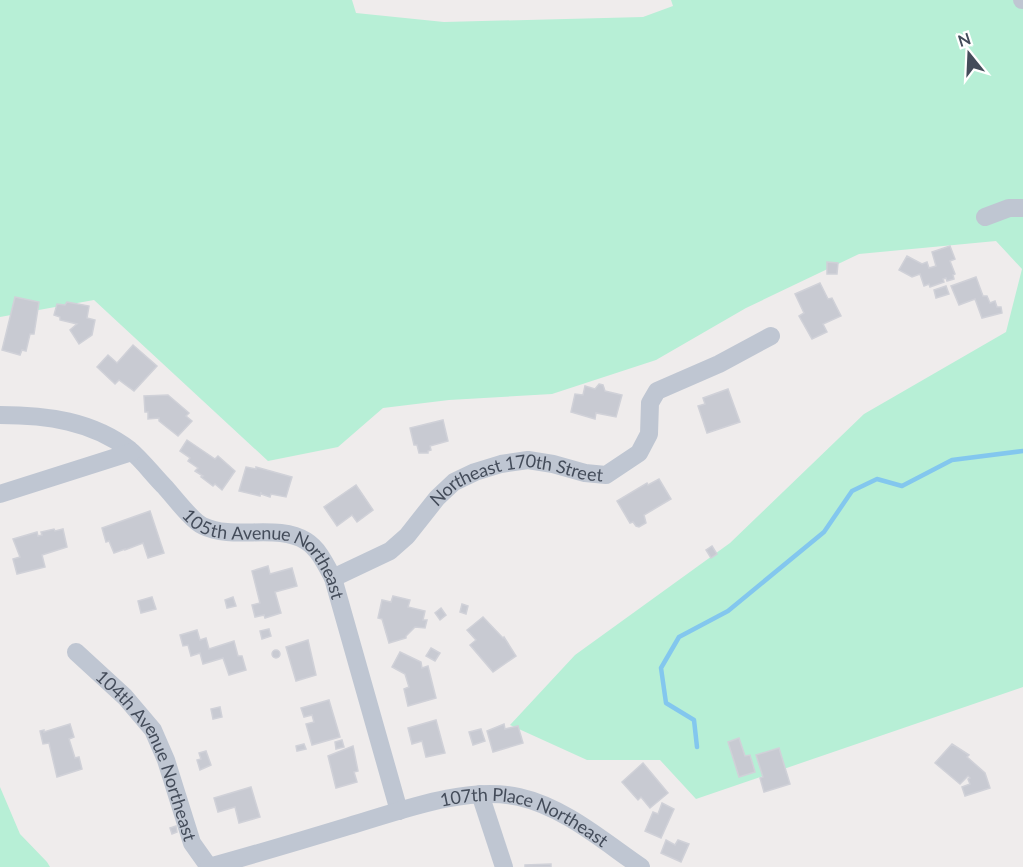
<svg xmlns="http://www.w3.org/2000/svg" width="1023" height="867" font-family="Lato,sans-serif">
<style>
.green{fill:#b7efd6}
.lines{fill:none;stroke-linecap:round;stroke-linejoin:round}
.stream{stroke:#83c7ee;stroke-width:4.5}
.building{fill:#c8cad2;stroke:#d0d1d8;stroke-width:1.5}
.minor{stroke:#bfc6d2;stroke-width:18}
.labels{text-anchor:middle;dominant-baseline:central;stroke-width:6;stroke-linejoin:round;paint-order:stroke}
.street-label{font-size:18px;fill:#444c5a;stroke:#fff}
</style>
<rect width="100%" height="100%" fill="#efecec"/>
<g class="green">
<path d="M0 0H352L356 13 444 22 643 17 673 6 671 0H1023V687L696 799 660 760H587L510 725 575 655 730 543 864 414 1006 332 1022 269 996 241 859 254 746 308 656 360 552 394 449 400 383 408 338 447 268 461 94 300 0 317Z"/>
<path d="M0 787 20 834 47 862 50 867H0Z"/>
</g>
<g class="lines">
<path class="stream" d="M697 747 694 720 666 703 661 668 679 637 728 611 824 532 852 491 877 479 902 486 952 460 1023 451"/>
</g>
<g class="building">
<path d="M950 246 955 259 950 261 955 274 953 275 954 279 947 281 946 278 943 279 944 282 930 287 929 284 924 286 920 274 912 277 899 270 907 256 922 264 927 262 929 268 936 266 932 252Z"/>
<path d="M827 262 838 263 837 274H827Z"/>
<path d="M976 277 983 296H987L990 303 995 301 997 307H1001L1002 313 982 318 975 299 959 305 951 286Z"/>
<path d="M820 283 828 299 832 298 841 316 823 324 827 332 812 339 799 316 804 313 795 294Z"/>
<path d="M946 286 949 294 936 298 934 290Z"/>
<path d="M15 297 39 302 34 334H30L26 351 22 350 20 355 2 350Z"/>
<path d="M67 302 89 306 87 318 95 320 92 335 79 344 70 330 77 324 60 320V317L54 315 57 304 65 305Z"/>
<path d="M133 345 157 366 134 391 119 380 115 384 97 367 108 355 117 363Z"/>
<path d="M599 384 603 385 605 391 622 395 616 417 596 413 595 419 571 412 575 394 583 395 585 386 595 389Z"/>
<path d="M728 389 740 422 707 433 698 406 705 404 703 398Z"/>
<path d="M168 395 189 413 186 416 192 421 178 436 159 421V418L148 419V412H145L144 396Z"/>
<path d="M443 420 448 441 430 446 431 450 428 451V453H419L417 445H414L410 428Z"/>
<path d="M187 440 215 459 218 456 235 471 222 490 215 484 213 486 201 477 203 476 195 471 198 468 188 461 190 458 180 451Z"/>
<path d="M246 467 256 469V467L292 477 286 497 271 494 270 497 261 494V492L260 496 239 491Z"/>
<path d="M659 479 671 499 644 515 646 523 639 527 636 526 633 522 630 523 617 501 647 483 648 485Z"/>
<path d="M356 485 373 510 357 522 352 515 337 526 324 507Z"/>
<path d="M150 511 164 553 148 558 143 543 125 550V549L114 553 109 541 106 542 102 528Z"/>
<path d="M54 529 55 531 63 529 67 547 42 555 45 567 17 574 13 559 20 557 13 539 37 532 38 536 42 535 41 532Z"/>
<path d="M712 546 717 554 711 558 706 550Z"/>
<path d="M268 566 270 574 292 568 297 586 275 592 281 613 265 618 264 615 255 617 252 605 260 603 252 571Z"/>
<path d="M393 596 410 600 408 607 425 611 423 620H427L425 628 415 627 406 636V638L389 643 382 619 378 618 382 600 391 602Z"/>
<path d="M152 597 156 609 141 613 138 601Z"/>
<path d="M233 597 236 606 227 608 225 600Z"/>
<path d="M462 604 468 606 466 614 460 612Z"/>
<path d="M441 608 446 615 440 620 435 613Z"/>
<path d="M483 617 503 638 504 637 516 656 493 672 470 645 476 640 467 630Z"/>
<path d="M269 629 271 636 262 639 260 631Z"/>
<path d="M197 630 200 640 206 638 209 649 234 641 238 656H242L246 670 229 675 223 658 203 664 200 653 191 656 188 645 183 646 180 635Z"/>
<path d="M308 640 316 675 296 681 286 647Z"/>
<path d="M431 648 440 653 435 661 426 656Z"/>
<circle cx="276" cy="654" r="4"/>
<path d="M400 652 421 662 422 668 428 666 436 698 408 706 404 689 409 687 405 674 392 667Z"/>
<path d="M329 700 340 737 312 745 306 724 314 722 312 715 304 717 301 708Z"/>
<path d="M220 707 222 717 213 719 211 709Z"/>
<path d="M436 720 445 753 426 757 422 741 412 744 408 728Z"/>
<path d="M70 724 74 737 69 739 75 758 79 757 82 769 57 777 49 743 43 744 40 731 44 730V732Z"/>
<path d="M504 724 505 729 518 726 523 743 493 752 487 731Z"/>
<path d="M481 729 485 741 473 745 469 732Z"/>
<path d="M739 738 745 756 750 755 755 772 739 777 728 742Z"/>
<path d="M342 740 344 747 336 749 335 742Z"/>
<path d="M304 744 306 749 297 751 296 746Z"/>
<path d="M952 744 969 755 967 757 985 773 990 788 965 796 962 787 970 784 968 779 970 778 968 776 960 784 935 763Z"/>
<path d="M353 746 358 771 354 772 357 782 336 788 328 756Z"/>
<path d="M779 748 790 784 764 792 760 778 763 777 756 755Z"/>
<path d="M206 751 211 765 200 770 197 760 201 759 199 753Z"/>
<path d="M643 763 668 793 650 808 641 797 638 800 622 782Z"/>
<path d="M251 787 260 817 239 823 235 807 218 812 214 798Z"/>
<path d="M662 803 674 809 661 838 645 831 653 812 658 814Z"/>
<path d="M176 826 177 832 172 834 170 828Z"/>
<path d="M666 840 675 845 678 840 689 844 681 862 661 853Z"/>
<path d="M551 864V867H525V865Z"/>
</g>
<g class="lines">
<g class="minor">
<path d="M1022 0H1023"/>
<path d="M985 217 1009 208H1023"/>
<path id="s1" d="M0 415C47 415 92 421 130 450 143 461 153 475 165 487 173 496 193 522 203 526 234 541 277 523 306 541 319 549 326 565 333 578L399 811"/>
<path d="M0 494 132 452"/>
<path id="s2" d="M333 578 390 551 407 536 437 498 454 482 475 472 501 464 528 460 553 464 585 473 606 475 639 453 649 434 650 403 657 391 719 364 771 336"/>
<path id="s3" d="M76 652 125 697 153 730 166 760 192 843 209 867"/>
<path d="M480 794 504 867"/>
<path id="s4" d="M209 867C256 854 303 840 349 826 400 811 467 785 519 797 564 807 603 841 641 867"/>
</g>
</g>
<g class="labels">
<g class="street-label">
<text stroke="none"><textPath href="#s2" startOffset="220">Northeast 170th Street</textPath></text>
<text stroke="none"><textPath href="#s1" startOffset="318">105th Avenue Northeast</textPath></text>
<text stroke="none"><textPath href="#s3" startOffset="129">104th Avenue Northeast</textPath></text>
<text stroke="none"><textPath href="#s4" startOffset="330">107th Place Northeast</textPath></text>
</g>
</g>
<g transform="translate(969 54) rotate(342)" stroke="#ffffff" stroke-width="4.5" paint-order="stroke">
<path d="M0-4.5L10 22L0 15L-10 22Z" fill="#444c5a"/>
<text y="-9" font-size="16" font-weight="bold" text-anchor="middle" fill="#444c5a">N</text>
</g>
</svg>
